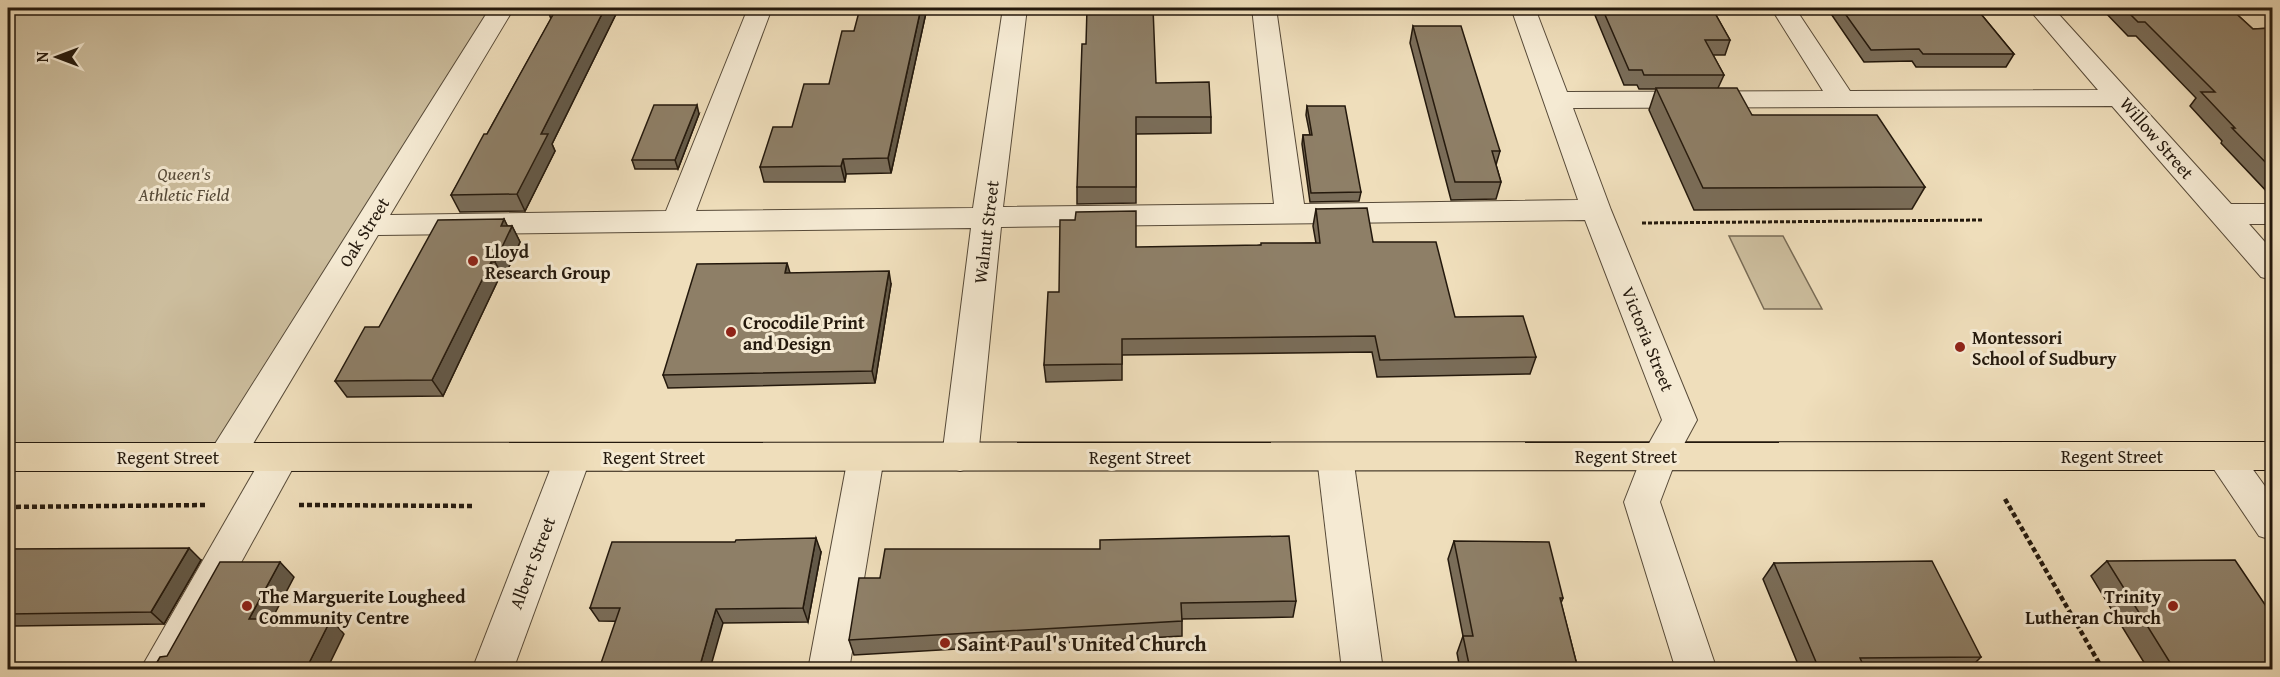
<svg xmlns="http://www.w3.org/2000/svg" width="2280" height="677" font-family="'Gentium Book Plus',serif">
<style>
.green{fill:#ccbd9d;stroke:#786b55;stroke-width:1.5}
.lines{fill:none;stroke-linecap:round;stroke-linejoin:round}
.minor-casing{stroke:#574a38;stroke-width:2}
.major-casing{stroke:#24190d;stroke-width:2}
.path-far1{stroke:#24190d;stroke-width:3;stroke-dasharray:4 2;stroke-linecap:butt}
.path{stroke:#24190d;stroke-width:4.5;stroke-dasharray:5 3;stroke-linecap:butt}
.minor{fill:#f5ead3;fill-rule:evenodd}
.major{fill:#efdebb;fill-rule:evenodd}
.wall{fill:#7a6d59;stroke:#24190d;stroke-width:1.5}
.shaded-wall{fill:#635948;stroke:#24190d;stroke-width:1.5}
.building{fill:#8e7f67;stroke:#24190d;stroke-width:1.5}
.poi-dot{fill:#8f2418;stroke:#f5ead3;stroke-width:2}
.labels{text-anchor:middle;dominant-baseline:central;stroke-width:6;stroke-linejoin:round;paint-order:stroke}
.street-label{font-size:18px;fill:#24190d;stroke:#f5ead3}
.park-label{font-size:18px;font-style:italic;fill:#564a38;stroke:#f5ead3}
.poi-label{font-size:18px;font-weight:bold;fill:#24190d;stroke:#f5ead3;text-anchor:start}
.near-poi-label{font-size:21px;font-weight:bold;fill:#24190d;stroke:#f5ead3;text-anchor:start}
</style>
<rect width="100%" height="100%" fill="#efdebb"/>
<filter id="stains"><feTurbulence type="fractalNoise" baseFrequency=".00333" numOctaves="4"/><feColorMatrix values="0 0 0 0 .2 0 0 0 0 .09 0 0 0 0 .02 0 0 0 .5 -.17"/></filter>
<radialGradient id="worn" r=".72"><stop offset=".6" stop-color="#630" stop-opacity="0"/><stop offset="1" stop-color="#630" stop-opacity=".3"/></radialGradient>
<g class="green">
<path d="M8 8H500L219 462 8 461Z"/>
<path d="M1729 236H1783L1822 309H1764Z"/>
</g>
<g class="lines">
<defs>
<g id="minor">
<path d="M490 8H514L390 215 666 211 748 8H772L696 211 973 208 1003 8H1027L1003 207 1274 204 1252 8H1276L1304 204 1578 200 1511 8H1535L1567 92 1823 91 1771 8H1795L1850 91 2098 90 2028 8H2053L2231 204H2272V224H2249L2272 250V280L2261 277 2112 106 1573 108 1611 210 1697 420 1677 457 1660 502 1717 670H1676L1624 502 1642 456 1662 420 1585 220 1001 227 978 457 973 467 960 471 947 467 942 457 971 228 378 235 239 467 226 471 213 467 208 457 213 447Z"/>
<path d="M2223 442 2236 446 2272 496V540L2259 536 2205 456 2210 446Z"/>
<path d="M281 443 294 447 299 457 182 670H140L268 447Z"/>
<path d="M573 443 586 447 591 457 513 670H472L555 457 560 447Z"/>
<path d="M866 443 879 447 884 457 849 670H808L848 457 853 447Z"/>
<path d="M1335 443 1348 447 1353 457 1383 670H1342L1317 457 1322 447Z"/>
</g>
<path id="major" d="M2272 442V470L8 471V443Z"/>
</defs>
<use href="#minor" class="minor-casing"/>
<use href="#major" class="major-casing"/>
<path class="path-far1" d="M1642 223 1982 220"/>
<g class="path">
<path d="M2005 499 2103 670"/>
<path d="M299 505 475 506"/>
<path d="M8 507 208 505"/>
</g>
<use href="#minor" class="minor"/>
<use href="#major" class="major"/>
</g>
<g class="wall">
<path d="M619 8 552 144 555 151 525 211 460 212 451 195 487 134 551 19 548 11Z"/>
<path d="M927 8 891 173 846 174 845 182H764L760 167 829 84 854 31Z"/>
<path d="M1592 8H1712L1730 40 1725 55H1713L1724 75 1718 88 1752 115 1925 187 1912 209 1694 210 1649 110 1656 89H1639L1637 85H1624Z"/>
<path d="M1827 8H1976L2014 54 2006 67H1916L1912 61 1864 62Z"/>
<path d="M2101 8H2230L2253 29 2272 28V197L2221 143 2222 141 2190 106 2196 98 2136 36H2128Z"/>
<path d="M1413 26 1500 151 1496 165 1501 182 1496 199 1451 200 1410 43Z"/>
<path d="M1156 83 1211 117V133L1136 134V203L1077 204V187Z"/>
<path d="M1307 106 1361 192 1359 201 1310 202 1302 144 1303 135H1310L1306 115Z"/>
<path d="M699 114 678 169H635L632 160Z"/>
<path d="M1316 209 1373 242 1455 317 1536 357 1530 374 1377 377 1372 352 1122 355V380L1046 382 1044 365 1059 292 1260 245 1316 243 1313 226Z"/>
<path d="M504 219 507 226H512L520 242 504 278H499L443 396 347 397 335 381 379 327Z"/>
<path d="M891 284 875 383 668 388 663 375Z"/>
<path d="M1454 541 1563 598 1561 603 1578 669H1460L1457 653 1463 636 1448 559Z"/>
<path d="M8 549 201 560 164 624 13 626 8 634Z"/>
<path d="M821 552 808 622 723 623 599 621 590 608Z"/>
<path d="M2107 561 2272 669H2148L2091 576Z"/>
<path d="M1774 563 1981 657 1969 669H1800L1763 579Z"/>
<path d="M880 578 1296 601 1293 617 1182 619V636L854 655 849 640Z"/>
</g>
<g class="shaded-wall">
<path d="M605 8H619L552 144 555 151 525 211 517 194 541 134Z"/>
<path d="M921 8H927L891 173 888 158Z"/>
<path d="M697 105 699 114 678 169 675 160Z"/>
<path d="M843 159 846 174 845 182 841 166Z"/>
<path d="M504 219 510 231 512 226 520 242 504 278 495 262 501 226Z"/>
<path d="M491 262 499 278 443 396 432 380Z"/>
<path d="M787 263 791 276 785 273Z"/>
<path d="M889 271 891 284 875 383 872 371Z"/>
<path d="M816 538 821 552 808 622 803 608Z"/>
<path d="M189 548 201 560 164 624 151 612Z"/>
<path d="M280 562 294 577 264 634 249 619Z"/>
<path d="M716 609 723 623 710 669H699Z"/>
<path d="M331 619 344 634 327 669H306Z"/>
<path d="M8 621 13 626 8 634Z"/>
</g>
<g class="building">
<path d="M550 8H605L541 134H548L517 194 451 195 484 134H487L555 11H548Z"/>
<path d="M860 8H921L888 158 843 159 841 166 760 167 773 127H792L804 84H829L842 31H854Z"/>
<path d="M1087 8H1153L1156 83 1209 82 1211 117H1136V187H1077L1082 44H1086Z"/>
<path d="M1602 8H1712L1730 40H1705L1724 75H1644L1642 70H1629Z"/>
<path d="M1841 8H1976L2014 54H1923L1919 49 1871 50Z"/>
<path d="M2124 8H2230L2253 29 2272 28V169L2232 128H2235L2201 92H2215L2145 22H2138Z"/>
<path d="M1413 26H1461L1500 151H1492L1501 182H1455Z"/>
<path d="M1656 88H1737L1752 115H1877L1925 187 1703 188Z"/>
<path d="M654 105H697L675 160H632Z"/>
<path d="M1307 106H1345L1361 192 1311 193 1303 135H1312Z"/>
<path d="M1367 208 1373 242H1436L1455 317 1523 316 1536 357 1380 360 1375 336 1122 339V364L1044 365 1048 292H1059L1060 220H1075L1076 212 1136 211V247L1261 245V243H1320L1316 209Z"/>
<path d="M504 219 501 226H512L495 262H491L432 380 335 381 365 327H379L438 220Z"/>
<path d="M787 263 785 273 889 271 872 371 663 375 697 264Z"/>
<path d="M1289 536 1296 601 1181 603 1182 621 849 640 859 578H880L885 549H1100V540Z"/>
<path d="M816 538 803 608 716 609 699 669H599L620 608H590L612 542H735L736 540Z"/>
<path d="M1454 541 1549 542 1563 598H1560L1578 669H1470L1463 636H1473Z"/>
<path d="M189 548 151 612 8 614V549Z"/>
<path d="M2235 560 2272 615V669H2174L2107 561Z"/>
<path d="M1932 561 1981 657 1860 658 1865 669H1819L1774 563Z"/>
<path d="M220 562H280L249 619H331L306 669H153L160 657 167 656Z"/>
</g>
<g class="poi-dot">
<circle cx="473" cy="261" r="6"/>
<circle cx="731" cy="332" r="6"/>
<circle cx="1960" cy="347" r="6"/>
<circle cx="247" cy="606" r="6"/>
<circle cx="2173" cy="606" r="6"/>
<circle cx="945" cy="643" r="6"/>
</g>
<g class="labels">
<g class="street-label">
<text transform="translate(2157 138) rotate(49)">Willow Street</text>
<text transform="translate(364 232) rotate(-58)">Oak Street</text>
<text transform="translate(986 232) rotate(-83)">Walnut Street</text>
<text transform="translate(1648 339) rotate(68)">Victoria Street</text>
<text x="1626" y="456">Regent Street</text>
<text x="2112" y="456">Regent Street</text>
<text x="168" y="457">Regent Street</text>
<text x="654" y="457">Regent Street</text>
<text x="1140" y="457">Regent Street</text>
<text transform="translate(532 563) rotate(-69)">Albert Street</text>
</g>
<g class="park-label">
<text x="184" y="173">Queen's<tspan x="184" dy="21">Athletic Field</tspan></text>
</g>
<g class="poi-label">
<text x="485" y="251">Lloyd<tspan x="485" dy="21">Research Group</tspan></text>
<text x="743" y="322">Crocodile Print<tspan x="743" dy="21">and Design</tspan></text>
<text x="1972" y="337">Montessori<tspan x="1972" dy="21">School of Sudbury</tspan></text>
<text x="259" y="596">The Marguerite Lougheed<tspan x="259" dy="21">Community Centre</tspan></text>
<text x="2161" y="596" text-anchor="end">Trinity<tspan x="2161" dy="21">Lutheran Church</tspan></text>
</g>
<g class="near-poi-label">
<text x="957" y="643">Saint Paul's United Church</text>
</g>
</g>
<rect width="2280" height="677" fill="none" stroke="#efdebb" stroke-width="30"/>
<rect x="9" y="9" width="2262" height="659" fill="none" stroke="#24190d" stroke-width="3"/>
<rect x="15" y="15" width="2250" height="647" fill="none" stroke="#24190d" stroke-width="1.5"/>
<g transform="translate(57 57) rotate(270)" stroke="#f5ead3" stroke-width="4.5" paint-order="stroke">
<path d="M0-4.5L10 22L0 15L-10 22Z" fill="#24190d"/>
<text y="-9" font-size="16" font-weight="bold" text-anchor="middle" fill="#24190d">N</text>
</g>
<rect width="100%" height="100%" filter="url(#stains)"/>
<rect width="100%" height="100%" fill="url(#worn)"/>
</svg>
